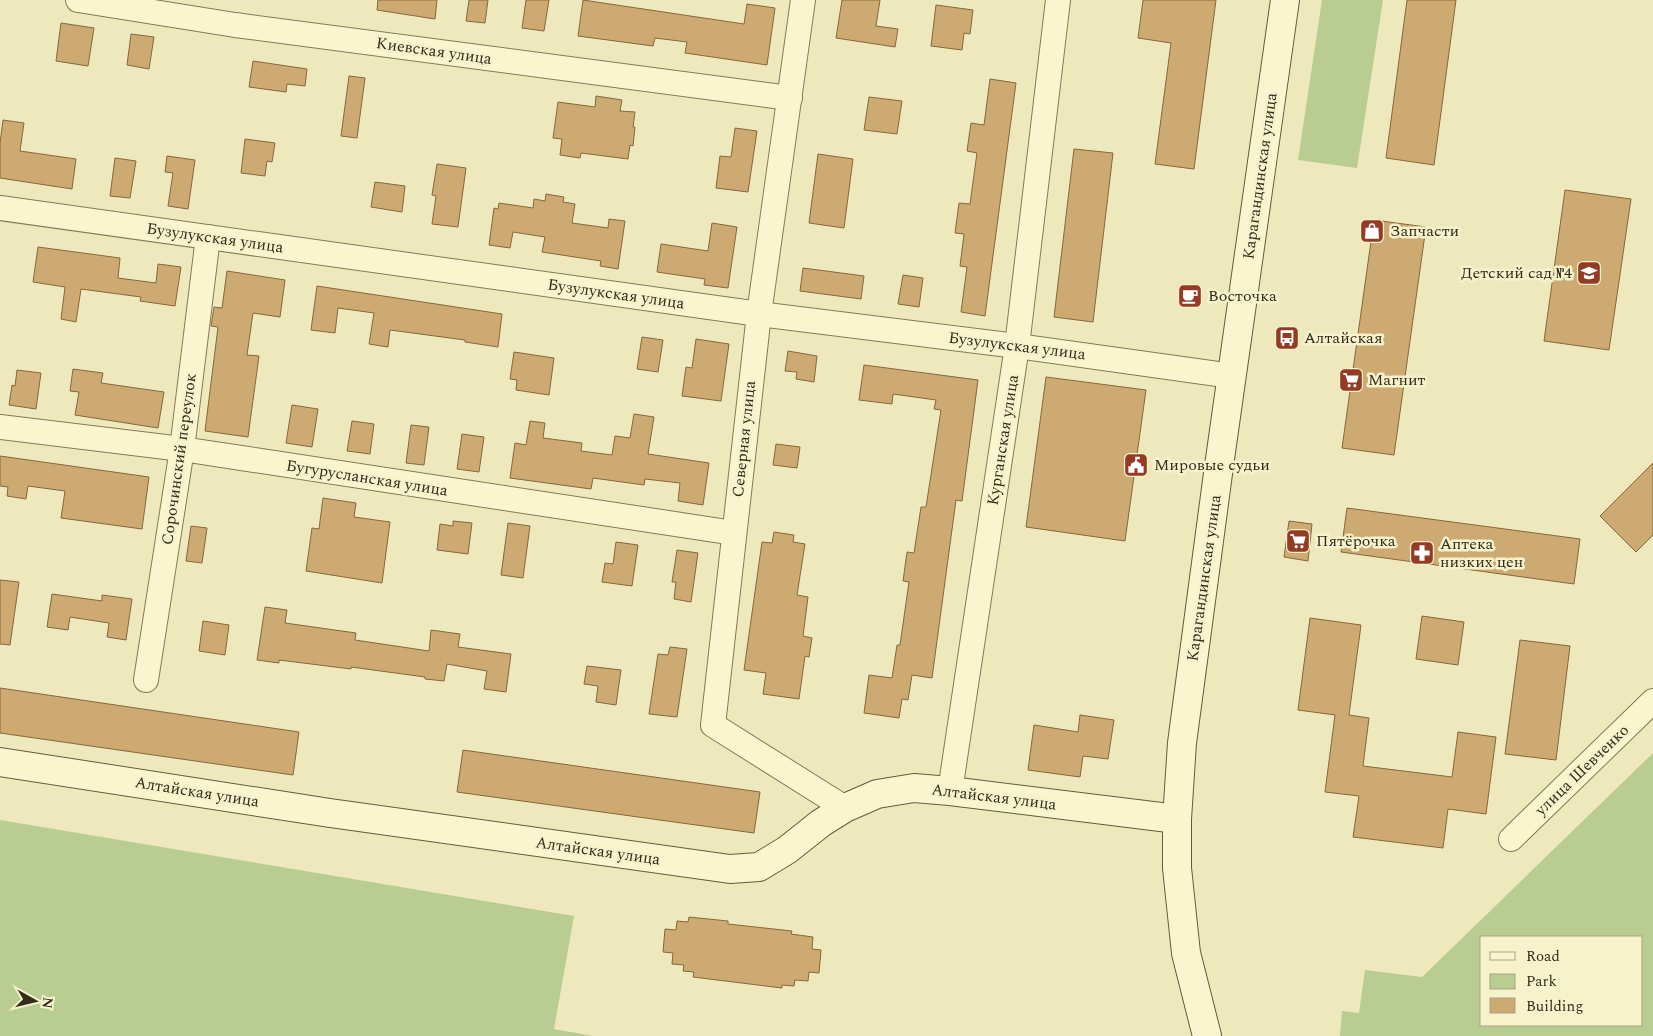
<svg xmlns="http://www.w3.org/2000/svg" width="1653" height="1036" font-family="Spectral,serif">
<style>
.green{fill:#b9cc91;fill-rule:evenodd}
.building{fill:#cdaa72;stroke:#85673b}
.lines{fill:none;stroke-linecap:round;stroke-linejoin:round}
.street-casing{stroke:#867956;stroke-width:26}
.secondary-casing{stroke:#675a39;stroke-width:30}
.street{stroke:#f9f5cf;stroke-width:24}
.secondary{stroke:#f9f5cf;stroke-width:28}
.labels{text-anchor:middle;dominant-baseline:central;stroke-width:5;stroke-linejoin:round;paint-order:stroke}
.street-label{font-size:16px;fill:#342c1b;stroke:#f5f2cc}
.poi-label{font-size:16px;fill:#342c1b;stroke:#f5f2cc;text-anchor:start}
</style>
<rect width="100%" height="100%" fill="#eee9bc"/>
<g class="green">
<path d="M1322 0H1383L1357 168 1298 160Z"/>
<path d="M1653 753V1036H1340L1342 1011 1359 1013 1365 970 1422 977ZM1482 937H1642V1025H1482Z"/>
<path d="M0 820 574 916 554 1029 593 1036H0Z"/>
</g>
<g class="building">
<path d="M378 0H437L435 19 377 10Z"/>
<path d="M469 0H488L485 23 466 21Z"/>
<path d="M526 0H549L544 31 522 28Z"/>
<path d="M583 0 744 24 747 4 775 8 767 65 685 53 687 42 655 38 653 46 578 36Z"/>
<path d="M842 0H880L876 26 898 29 895 47 836 38Z"/>
<path d="M1143 0H1216L1194 169 1155 164 1171 43 1138 38Z"/>
<path d="M1407 0H1456L1434 165 1386 158Z"/>
<path d="M936 5 973 10 970 34 964 33 962 50 931 46Z"/>
<path d="M61 23 94 28 88 66 56 61Z"/>
<path d="M131 34 154 37 149 69 127 65Z"/>
<path d="M253 61 307 69 305 86 287 84 286 92 249 87Z"/>
<path d="M349 76 365 78 357 138 341 136Z"/>
<path d="M990 79 1016 83 985 316 961 312 967 267 960 266 964 234 955 233 959 203 970 204 977 153 967 151 971 123 984 125Z"/>
<path d="M596 96 622 100 620 111 635 112 633 127H635L633 146 630 145 628 159 581 153 580 158 560 155 562 139 553 138 558 102 595 107Z"/>
<path d="M869 97 902 101 897 134 864 130Z"/>
<path d="M3 120 24 123 20 151 76 159 72 189 0 178V143Z"/>
<path d="M735 128 757 131 748 192 716 188 720 156 731 157Z"/>
<path d="M245 139 275 143 272 162 267 161 265 176 241 173Z"/>
<path d="M1074 149 1113 153 1093 322 1054 317Z"/>
<path d="M818 154 853 159 844 228 809 223Z"/>
<path d="M167 156 195 160 188 209 168 206 173 173 165 172Z"/>
<path d="M115 158 136 161 130 198 110 196Z"/>
<path d="M437 164 466 168 458 227 432 224 436 196 432 195Z"/>
<path d="M375 182 405 186 402 212 371 207Z"/>
<path d="M1565 190 1631 199 1609 350 1544 341Z"/>
<path d="M546 194 564 197 563 202 575 204 572 223 608 228 609 219 625 221 618 269 600 266 601 261 542 252 545 237 513 232 510 248 489 245 494 208 498 209 499 203 533 208 534 199 545 201Z"/>
<path d="M1374 220 1426 227 1394 455 1342 448Z"/>
<path d="M712 223 737 227 728 288 704 285 705 279 657 272 661 244 708 251Z"/>
<path d="M38 247 120 258 118 278 156 283 158 264 181 267 175 306 140 301 141 297 81 289 76 322 61 319 65 287 33 282Z"/>
<path d="M803 268 864 276 861 299 800 291Z"/>
<path d="M227 271 285 280 280 317 253 313 247 355 259 356 248 437 205 431 218 327 211 326 214 307 222 308Z"/>
<path d="M903 275 923 278 919 307 898 304Z"/>
<path d="M317 286 502 314 498 347 465 342V340L390 330 388 347 369 344 374 313 338 308 335 333 311 330Z"/>
<path d="M642 337 663 340 658 372 637 369Z"/>
<path d="M696 339 729 344 721 401 682 396 686 367 692 368Z"/>
<path d="M788 351 817 356 814 382 796 379 797 372 785 371Z"/>
<path d="M514 352 554 358 549 395 516 390 517 380 510 379Z"/>
<path d="M864 365 978 380 962 501 956 500 932 678 912 675 908 700 902 699 899 718 864 713 869 675 892 678 897 645H900L909 582 903 581 907 552 914 553 921 507H926L941 410 934 409 936 400 893 394 892 404 859 400Z"/>
<path d="M73 369 103 373 101 383 164 392 158 428 75 415 79 392 70 391Z"/>
<path d="M17 370 41 373 36 409 9 405 12 385 15 386Z"/>
<path d="M1046 377 1146 390 1125 541 1026 527Z"/>
<path d="M292 405 318 409 312 447 286 443Z"/>
<path d="M634 414 654 417 648 454 709 463 703 505 678 501 680 483 645 479 644 485 593 478 591 489 510 478 515 443 526 445 530 421 545 423 543 438 582 443 581 451 612 455 615 436 630 438Z"/>
<path d="M352 421 374 424 370 454 347 451Z"/>
<path d="M411 425 429 427 424 465 406 463Z"/>
<path d="M462 434 484 437 479 472 457 469Z"/>
<path d="M776 444 800 447 797 468 773 465Z"/>
<path d="M0 456 149 477 142 529 61 518 65 491 28 486 26 499 7 496 8 487 0 486Z"/>
<path d="M1653 463V535L1636 552 1600 516Z"/>
<path d="M323 498 356 503 354 517 390 522 382 583 306 571 312 528 319 529Z"/>
<path d="M1347 508 1580 539 1574 584 1341 552Z"/>
<path d="M453 521 472 523 468 554 437 550 440 524 453 526Z"/>
<path d="M1289 521 1312 524 1308 561 1284 557Z"/>
<path d="M508 523 530 526 523 578 501 575Z"/>
<path d="M191 526 207 528 202 563 186 561Z"/>
<path d="M774 532 794 535 793 542 805 544 797 595 808 597 803 636 812 638 809 657 805 656 799 699 763 694 766 673 744 670 762 542 772 543Z"/>
<path d="M616 542 638 545 632 586 602 582 605 563 613 564Z"/>
<path d="M677 550 698 553 691 602 674 599 676 582H672Z"/>
<path d="M0 580 19 582 10 645 0 644Z"/>
<path d="M52 594 102 601V595L132 599 126 640 107 637 109 623 70 617 68 630 47 627Z"/>
<path d="M265 607 287 610 285 623 356 633 355 640 429 651 431 630 460 634 458 647 511 654 506 692 484 689 487 671 447 664 444 681 425 679V677L351 667V669L279 660V663L257 660Z"/>
<path d="M1422 616 1464 622 1458 665 1416 659Z"/>
<path d="M1310 618 1361 625 1349 715 1369 718 1363 766 1452 777 1458 732 1496 737 1486 814 1448 809 1443 848 1353 837 1359 796 1325 792 1335 715 1298 710Z"/>
<path d="M203 621 229 625 225 655 199 651Z"/>
<path d="M1520 640 1570 646 1556 760 1505 754Z"/>
<path d="M670 647 687 649 677 717 649 714 658 654 668 655Z"/>
<path d="M587 666 621 670 616 705 596 702 598 686 584 684Z"/>
<path d="M0 688 299 732 293 775 0 733Z"/>
<path d="M1080 715 1114 720 1108 759 1083 756 1080 777 1028 770 1034 725 1078 732Z"/>
<path d="M463 750 760 792 754 833 457 792Z"/>
<path d="M689 917 728 921V924L792 931 791 934 813 937 812 949 821 950 819 973 809 972 808 981 795 980 794 986 782 985V988L693 977 694 972 683 971 684 965 672 964 673 953 663 952 665 929 676 930 677 921 688 922Z"/>
</g>
<g class="lines">
<defs>
<g id="street">
<path d="M78 0 235 25 790 98"/>
<path d="M803 0 759 314 713 725 845 808"/>
<path d="M0 208 759 314 1017 346 1232 376"/>
<path d="M0 427 182 449 734 533"/>
<path d="M146 680 182 449 208 237"/>
<path d="M950 791 1017 346 1058 0"/>
<path d="M1511 839 1653 701"/>
</g>
<g id="secondary">
<path d="M0 762 330 813 730 869 759 867 787 850 821 823 845 808 877 794 914 788 950 791 1177 819"/>
<path d="M1207 1036 1186 953 1177 868V819L1182 743 1219 466 1285 0"/>
</g>
</defs>
<use href="#street" class="street-casing"/>
<use href="#secondary" class="secondary-casing"/>
<use href="#street" class="street"/>
<use href="#secondary" class="secondary"/>
</g>
<defs>
<symbol id="shop-square" viewBox="-11 -11 22 22"><rect x="-9" y="-9" width="18" height="18" rx="4" fill="#953b25" stroke="#f5f2cc"/><path d="M-5-2.5h2.3a2.7 3.5 0 0 1 5.4 0H5L5.5 6h-11ZM-1.5-2.5h3a1.5 2.3 0 0 0-3 0Z" fill="#fff"/></symbol>
<symbol id="school-square" viewBox="-11 -11 22 22"><rect x="-9" y="-9" width="18" height="18" rx="4" fill="#953b25" stroke="#f5f2cc"/><path d="M0-5L7-2L0 1L-7-2ZM-4 1L0 2.5L4 1V4Q0 6-4 4Z" fill="#fff"/></symbol>
<symbol id="cafe-square" viewBox="-11 -11 22 22"><rect x="-9" y="-9" width="18" height="18" rx="4" fill="#953b25" stroke="#f5f2cc"/><path d="M-5.5-4.5H6V0H3Q3 3.5 0 3.5H-2.5Q-5.5 3.5-5.5 0ZM3-3.2v2h1.7v-2ZM-6 4.5H4V6H-6Z" fill="#fff"/></symbol>
<symbol id="bus-square" viewBox="-11 -11 22 22"><rect x="-9" y="-9" width="18" height="18" rx="4" fill="#953b25" stroke="#f5f2cc"/><path d="M-5-6H5V4H4V6H2V4H-2V6H-4V4H-5ZM-3.5-4V0h7V-4ZM-3.5 1.2v1.5H-2V1.2ZM2 1.2v1.5H3.5V1.2Z" fill="#fff"/></symbol>
<symbol id="supermarket-square" viewBox="-11 -11 22 22"><rect x="-9" y="-9" width="18" height="18" rx="4" fill="#953b25" stroke="#f5f2cc"/><path d="M-6-5.5h2.5l.6 2H6L4.5 2H-2.5L-4.4-4H-6ZM-1.5 3.2a1.3 1.3 0 1 0 .1 0ZM3 3.2a1.3 1.3 0 1 0 .1 0Z" fill="#fff"/></symbol>
<symbol id="civic-square" viewBox="-11 -11 22 22"><rect x="-9" y="-9" width="18" height="18" rx="4" fill="#953b25" stroke="#f5f2cc"/><path d="M-.6-6.5H3V-4.5H.6V-3L4-1V1h2V6H-6V1h2V-1L-.6-3ZM-1.2 2.5V6h2.4V2.5Z" fill="#fff"/></symbol>
<symbol id="pharmacy-square" viewBox="-11 -11 22 22"><rect x="-9" y="-9" width="18" height="18" rx="4" fill="#953b25" stroke="#f5f2cc"/><path d="M-2-6h4v4h4v4h-4v4h-4v-4h-4v-4h4Z" fill="#fff"/></symbol>
</defs>
<g fill-rule="evenodd">
<use href="#shop-square" x="1358" y="217" width="28" height="28"/>
<use href="#school-square" x="1575" y="259" width="28" height="28"/>
<use href="#cafe-square" x="1176" y="282" width="28" height="28"/>
<use href="#bus-square" x="1273" y="324" width="28" height="28"/>
<use href="#supermarket-square" x="1337" y="366" width="28" height="28"/>
<use href="#civic-square" x="1122" y="451" width="28" height="28"/>
<use href="#supermarket-square" x="1284" y="527" width="28" height="28"/>
<use href="#pharmacy-square" x="1408" y="539" width="28" height="28"/>
</g>
<g class="labels">
<g class="street-label">
<text transform="translate(434 51) rotate(8)">Киевская улица</text>
<text transform="translate(1260 176) rotate(-82)">Карагандинская улица</text>
<text transform="translate(215 238) rotate(8)">Бузулукская улица</text>
<text transform="translate(616 294) rotate(8)">Бузулукская улица</text>
<text transform="translate(1017 346) rotate(7)">Бузулукская улица</text>
<text transform="translate(744 439) rotate(-84)">Северная улица</text>
<text transform="translate(1003 440) rotate(-81)">Курганская улица</text>
<text transform="translate(179 459) rotate(-82)">Сорочинский переулок</text>
<text transform="translate(367 478) rotate(9)">Бугурусланская улица</text>
<text transform="translate(1204 578) rotate(-82)">Карагандинская улица</text>
<text transform="translate(1582 770) rotate(-44)">улица Шевченко</text>
<text transform="translate(197 792) rotate(9)">Алтайская улица</text>
<text transform="translate(994 797) rotate(7)">Алтайская улица</text>
<text transform="translate(598 851) rotate(8)">Алтайская улица</text>
</g>
<g class="poi-label">
<text x="1390" y="231">Запчасти</text>
<text x="1572" y="273" text-anchor="end">Детский сад №4</text>
<text x="1208" y="296">Восточка</text>
<text x="1304" y="338">Алтайская</text>
<text x="1368" y="380">Магнит</text>
<text x="1154" y="465">Мировые судьи</text>
<text x="1316" y="541">Пятёрочка</text>
<text x="1440" y="544">Аптека<tspan x="1440" dy="18">низких цен</tspan></text>
</g>
</g>
<rect x="1480" y="936" width="162" height="90" fill="#f5f2cc" stroke="#a8a385"/>
<rect x="1490" y="952" width="25" height="8" fill="#f9f5cf" stroke="#a8a385"/>
<text x="1526" y="961" font-size="15" fill="#342c1b">Road</text>
<rect x="1490" y="974" width="25" height="15" fill="#b9cc91" stroke="#a8a385"/>
<text x="1526" y="986" font-size="15" fill="#342c1b">Park</text>
<rect x="1490" y="998" width="25" height="15" fill="#cdaa72" stroke="#a8a385"/>
<text x="1526" y="1011" font-size="15" fill="#342c1b">Building</text>
<g transform="translate(35 1001) rotate(98)" stroke="#f5f2cc" stroke-width="4" paint-order="stroke">
<path d="M0-4L9 19L0 12L-9 19Z" fill="#342c1b"/>
<text y="-8" font-size="14" font-weight="bold" text-anchor="middle" fill="#342c1b">N</text>
</g>
</svg>
